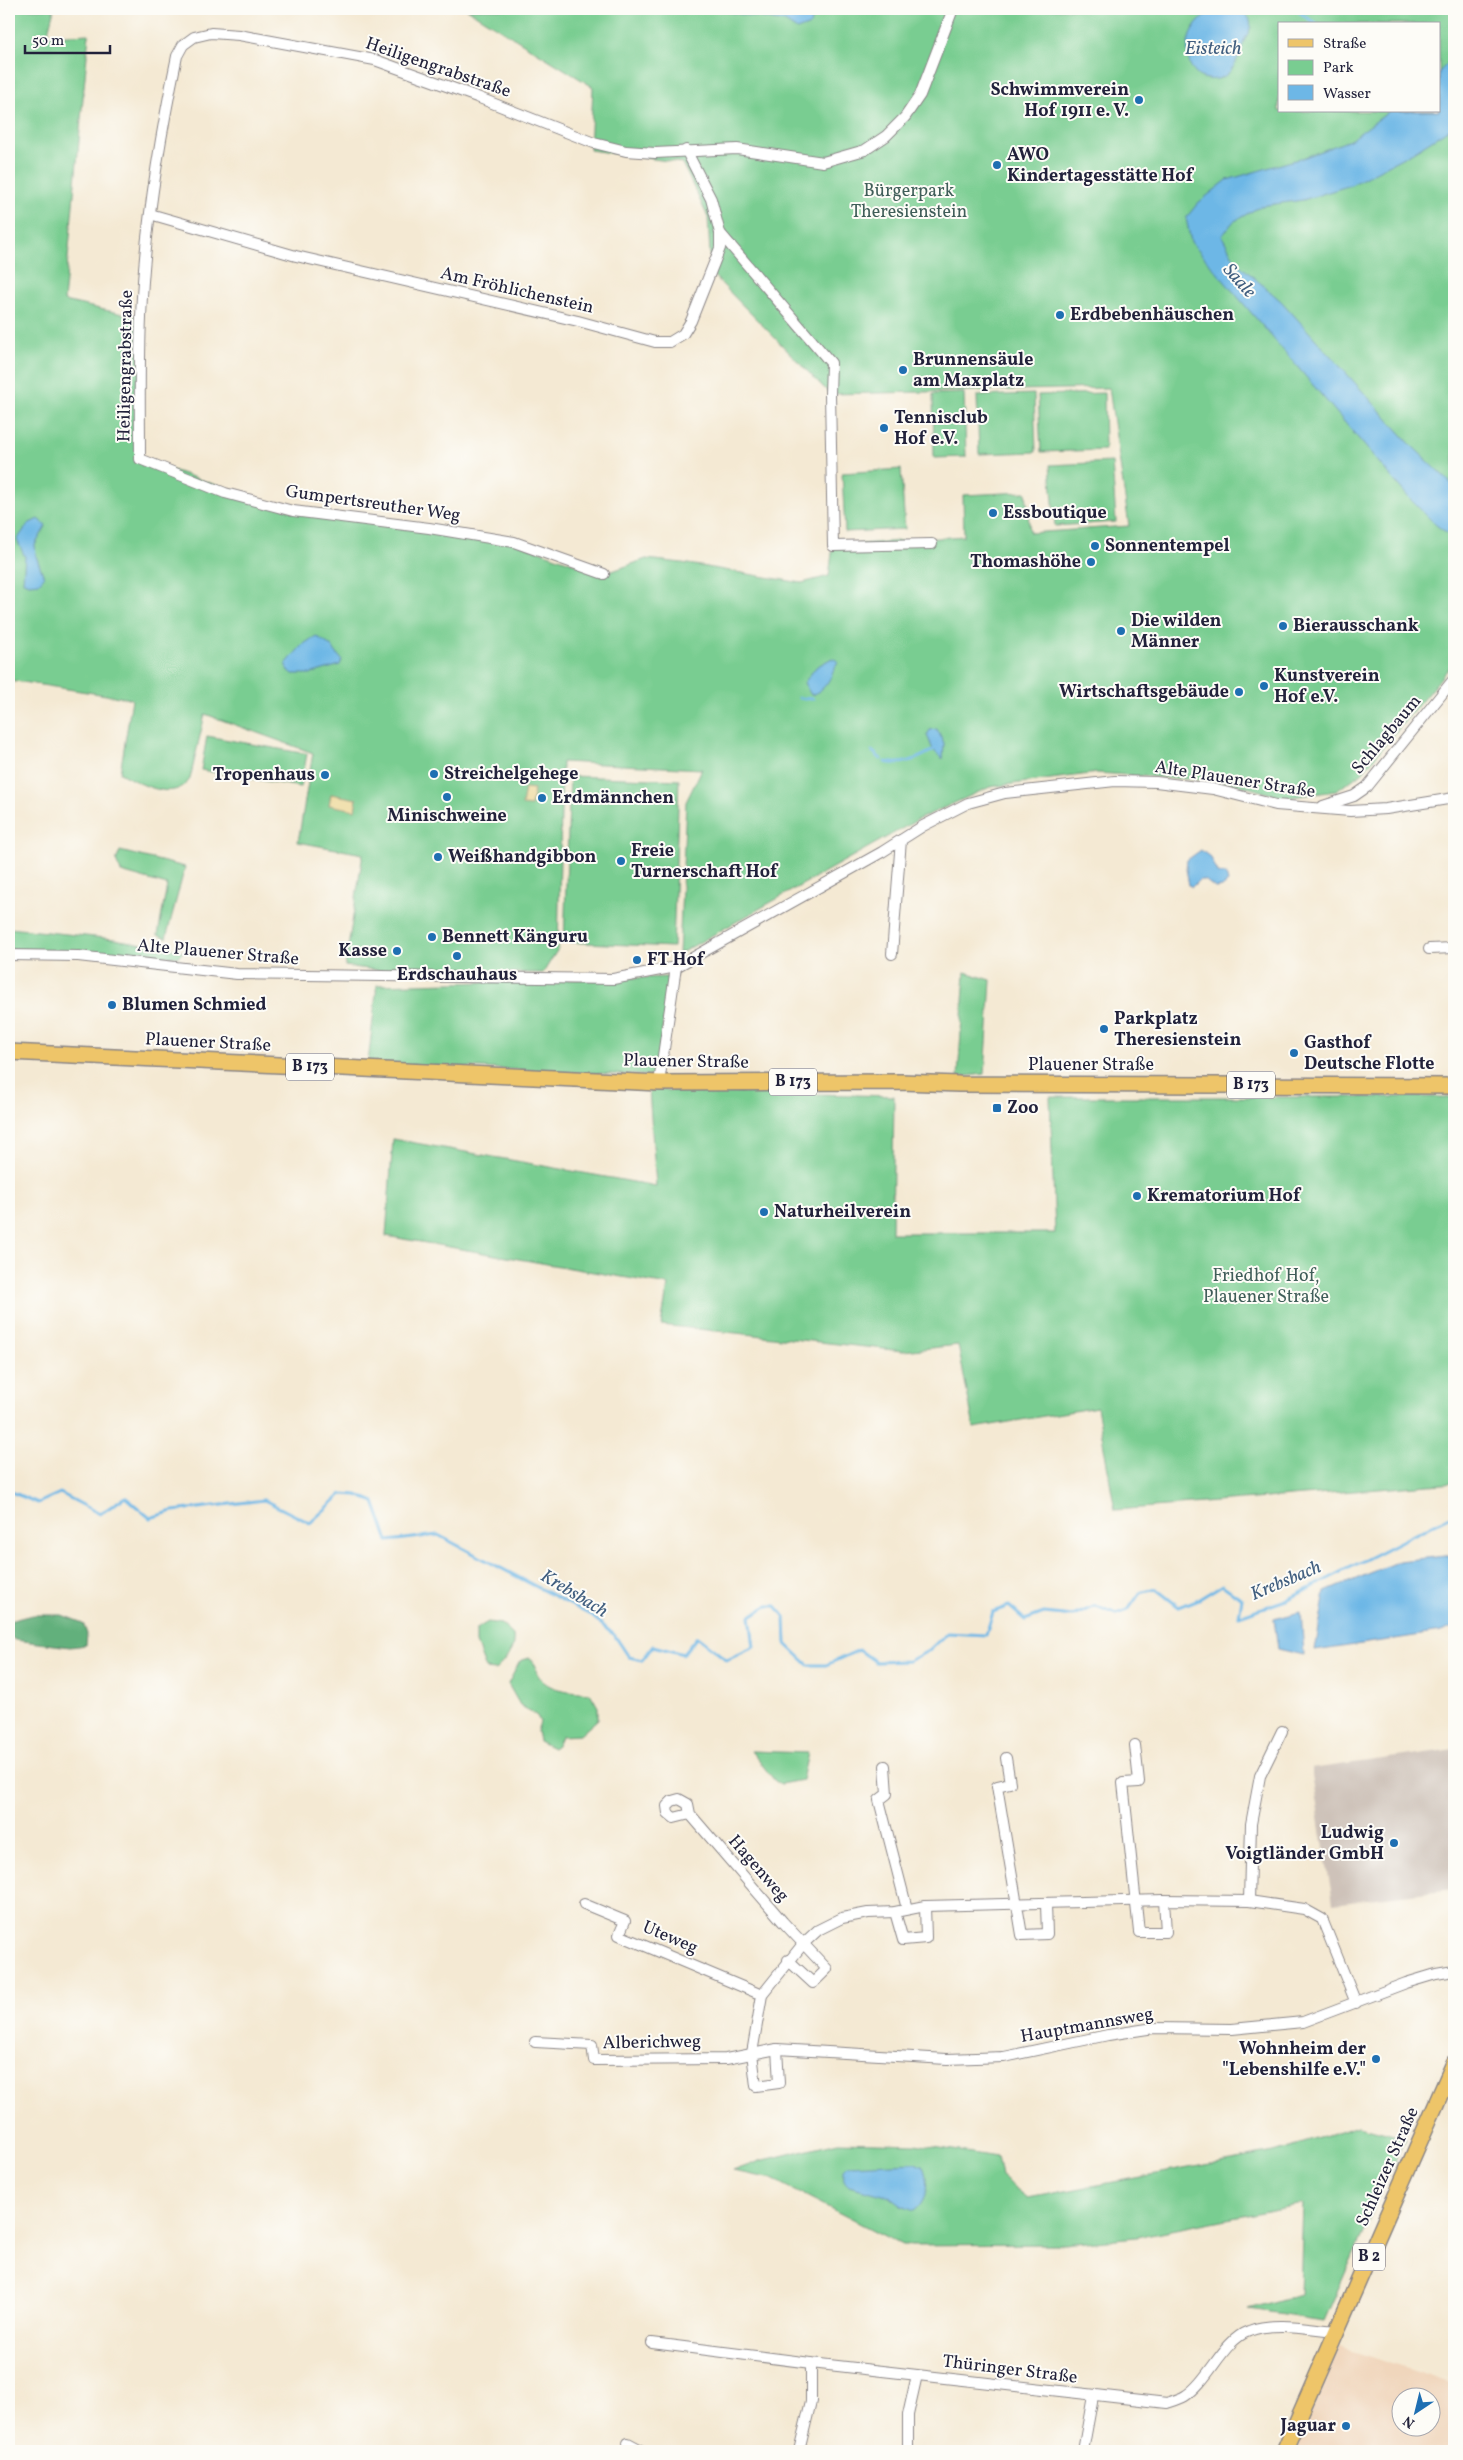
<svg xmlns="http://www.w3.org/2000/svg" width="1463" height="2460" font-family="Vollkorn,serif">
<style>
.built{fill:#f0d6bc;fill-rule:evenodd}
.industrial{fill:#cec2b9}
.green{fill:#79cd91;stroke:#4e7866;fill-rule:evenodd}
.forest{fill:#62b07b;stroke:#42695b}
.sand{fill:#eeda9e;stroke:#887e6c}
.water{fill:#6db7e6;stroke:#486c90}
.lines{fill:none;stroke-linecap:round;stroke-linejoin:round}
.stream{stroke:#6db7e6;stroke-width:3}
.minor-casing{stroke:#8b8687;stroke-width:12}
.primary-casing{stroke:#8b8687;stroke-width:18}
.minor{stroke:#fff;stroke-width:10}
.primary{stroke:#eec569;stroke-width:15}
.poi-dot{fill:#1f6fb2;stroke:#fdfcf7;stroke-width:2}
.labels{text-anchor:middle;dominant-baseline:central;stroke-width:4;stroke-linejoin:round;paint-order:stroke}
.shield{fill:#fdfcf7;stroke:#646373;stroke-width:1}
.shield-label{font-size:16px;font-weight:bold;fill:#22223b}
.street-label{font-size:18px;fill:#22223b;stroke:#fdfcf7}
.poi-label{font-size:18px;font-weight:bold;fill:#22223b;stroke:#fdfcf7;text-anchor:start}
.park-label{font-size:18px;fill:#405e59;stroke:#fdfcf7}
.water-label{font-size:19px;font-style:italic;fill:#405e7f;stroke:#fdfcf7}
</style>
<rect width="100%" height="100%" fill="#fdfcf7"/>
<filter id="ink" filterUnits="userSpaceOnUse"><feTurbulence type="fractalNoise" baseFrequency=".02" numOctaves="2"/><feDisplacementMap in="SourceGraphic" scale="10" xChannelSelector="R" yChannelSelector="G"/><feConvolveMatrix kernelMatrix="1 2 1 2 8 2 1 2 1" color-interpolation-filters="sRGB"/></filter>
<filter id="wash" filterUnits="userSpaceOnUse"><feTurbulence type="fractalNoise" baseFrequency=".0096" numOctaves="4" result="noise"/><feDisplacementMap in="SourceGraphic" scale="20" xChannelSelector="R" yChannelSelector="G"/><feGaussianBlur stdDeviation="1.12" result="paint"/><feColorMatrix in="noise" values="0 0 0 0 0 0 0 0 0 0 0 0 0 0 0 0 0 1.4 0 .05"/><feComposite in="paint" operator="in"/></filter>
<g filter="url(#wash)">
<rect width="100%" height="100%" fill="#f4e9d3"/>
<path class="built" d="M1340 2347 1454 2384V2435L1448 2451H1295ZM1400 2398H1430V2428H1400Z"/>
<path class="industrial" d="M1454 1749V1889L1333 1903 1311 1769Z"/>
<g class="green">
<path d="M9 9H54L47 36 89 34 64 301 141 318 140 459 292 511 514 542 604 574 646 559 682 563 802 583 829 576 833 546 964 536 963 495 1026 492 1030 533 1129 526 1109 388 830 394 711 273 708 217 682 163 590 150 593 87 467 9H1454V662L1362 773 1336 791 1284 798 1230 782 1097 773 990 787 919 819 679 954 686 802 702 769 562 762 558 949 543 973 391 972 345 966 363 854 298 842 313 753 205 714 190 779C174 803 140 784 120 773L132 699 9 680ZM1279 24H1439V111H1279Z"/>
<path d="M964 393 966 457 934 458 933 394Z"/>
<path d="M1104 393 1105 450 1041 452 1038 395Z"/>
<path d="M1034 394 1036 452 979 454 977 396Z"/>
<path d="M1112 462 1116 522 1055 526 1050 465Z"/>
<path d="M901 469 905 529 845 532 842 473Z"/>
<path d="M207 736 307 754 301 787 201 770Z"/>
<path d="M570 776 679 780 673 947 564 942Z"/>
<path d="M120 851 185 867 166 938 158 935 167 885 121 872 116 861Z"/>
<path d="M9 928 114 939 183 951 179 957 9 949Z"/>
<path d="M965 972 991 980 985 1074 958 1077Z"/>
<path d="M669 977 656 1076 368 1063 377 985Z"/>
<path d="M649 1090 894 1096 892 1233H1055L1050 1097H1454V1483L1115 1510 1097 1407 974 1428 958 1345 903 1351 661 1325 668 1285 386 1236 393 1139 656 1186Z"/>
<path d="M488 1622 501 1624 513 1635C515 1650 506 1660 495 1670L486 1669 476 1643V1629Z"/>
<path d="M529 1658C537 1663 534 1668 538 1675 548 1692 572 1691 590 1693L598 1707V1719L580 1735 561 1736 557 1745 553 1748 539 1741 537 1731 540 1722 537 1716 520 1705 508 1684 520 1661Z"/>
<path d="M751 1751 808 1753 802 1780 781 1784 775 1781Z"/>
<path d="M1359 2126 1405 2138 1324 2321 1249 2310 1300 2295 1303 2204 1136 2237 1065 2244 902 2245 773 2179 733 2171 760 2161 838 2142 915 2144 997 2157 1001 2177 1028 2198 1274 2152Z"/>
</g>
<path class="forest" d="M32 1615H62L83 1623 87 1634 86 1645 70 1647 15 1640 9 1636V1621Z"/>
<g class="sand">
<path d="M525 788 534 789 531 806 522 805Z"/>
<path d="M331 794 357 799 355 810 329 805Z"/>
</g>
<g class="water">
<path d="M711 9H818L810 25 797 30 785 22Z"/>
<path d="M1217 9C1229 9 1255 9 1250 29 1249 33 1246 36 1245 39 1237 60 1231 86 1203 78 1196 76 1191 69 1189 61 1183 38 1195 19 1217 9Z"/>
<path d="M1454 57V126L1413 152 1351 185 1303 200 1261 206 1233 222 1222 236 1236 262 1281 301 1412 446 1454 486V538L1436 525 1410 499 1191 242 1186 218 1198 203 1227 180 1305 157 1350 140 1390 111H1439V72Z"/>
<path d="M38 519 46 526 35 545 36 556 44 577 39 583 29 584 23 582 25 557 17 540 28 524Z"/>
<path d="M316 636 331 646 342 660 340 665 310 674H293L287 669 286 664 302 645Z"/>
<path d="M832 658 838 661C831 676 828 689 811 695L804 683 816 667Z"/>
<path d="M937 729 944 743 943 759 933 750 927 735 930 730Z"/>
<path d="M1201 850 1211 858 1218 873 1226 875 1228 882 1222 887 1215 888 1205 880H1199L1192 887 1189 885 1186 869 1187 860Z"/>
<path d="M1454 1555V1627L1441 1632 1315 1651 1325 1592 1399 1561Z"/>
<path d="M1301 1612 1304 1655 1278 1649 1274 1619Z"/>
<path d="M915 2163 924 2167C931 2182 928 2201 914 2211L902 2206 890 2197 849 2186C843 2181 843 2177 843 2170L847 2166Z"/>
</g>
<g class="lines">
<g class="stream">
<path d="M1295 9 1316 24"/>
<path d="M799 698 813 699"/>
<path d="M872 751 881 759"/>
<path d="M885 762C903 766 918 759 933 750"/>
<path d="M9 1491 38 1503 60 1493 100 1514 125 1497 150 1518 173 1511 264 1500 310 1523 342 1494 357 1495 374 1502 388 1541 438 1535 592 1616 615 1636 629 1657 642 1660 653 1646 683 1654 697 1637 727 1660 754 1647 750 1616 767 1606H776L785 1617 786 1644 808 1665H826L859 1650 876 1662 909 1661 928 1651 947 1633 986 1635 993 1612 1009 1606 1025 1620 1044 1613 1073 1616 1096 1606 1117 1614 1128 1610 1140 1593 1156 1589 1179 1607 1199 1599 1222 1585 1242 1599 1239 1616 1289 1599 1454 1514"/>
</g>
</g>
</g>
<g filter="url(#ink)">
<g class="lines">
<defs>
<g id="minor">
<path d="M150 214 296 256 578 321 655 342H670L683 334 691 321 720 248V233L711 199 686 150"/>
<path d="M720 233 831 363 830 394 833 546 932 544"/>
<path d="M604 574 514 542 429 528 293 511 225 493 140 459C140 412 139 365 141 318 144 230 159 142 177 56L183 45 194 37 211 33 239 35 375 60 477 97 594 143 626 151 655 153 737 149 823 162 865 150 886 136 905 117 920 95 953 9"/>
<path d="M1323 806 1354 796 1367 787 1454 679"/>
<path d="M1429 949 1454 948"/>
<path d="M892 954 901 840"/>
<path d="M9 955 78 956 237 974 613 979 676 967 882 852 923 826 968 803 1005 793 1115 781 1156 782 1213 789 1276 805 1350 811 1386 809 1454 798"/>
<path d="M659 1083 676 967"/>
<path d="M1135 1745 1139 1782 1123 1783 1139 1932H1166L1164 1900"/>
<path d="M1006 1758 1010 1783 997 1786 1022 1935 1047 1934 1046 1904"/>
<path d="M885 1766 887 1794 879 1800 907 1909"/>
<path d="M690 1814 674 1818 668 1813 667 1806 672 1801 679 1799 688 1804 690 1814 783 1922 827 1969 813 1983 788 1960"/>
<path d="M1249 1901 1251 1824 1260 1776 1282 1731"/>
<path d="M584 1904 625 1921 619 1935 762 1995"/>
<path d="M895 1912 903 1940 926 1938 925 1906"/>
<path d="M535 2042 592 2045 594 2060 726 2059 777 2049 947 2059 1004 2057 1108 2035 1154 2028 1232 2029 1303 2022 1406 1983 1436 1974 1454 1971"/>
<path d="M777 2049 779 2083 756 2086 752 2053 762 1995 803 1944 818 1930 842 1918 868 1913 895 1912 925 1906 1164 1900 1249 1901 1304 1909 1322 1919 1356 2003"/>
<path d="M652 2343 811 2363 1167 2403C1173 2401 1180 2399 1185 2396 1209 2381 1223 2340 1249 2331 1275 2321 1310 2329 1337 2331"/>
<path d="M628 2443 643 2451"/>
<path d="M799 2451 811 2401V2363"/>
<path d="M908 2451V2415L917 2375"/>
<path d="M1083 2451 1093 2396"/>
</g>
<g id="primary">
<path d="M9 1052 659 1083 901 1082 959 1084 1454 1086"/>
<path d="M1284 2451 1454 2063"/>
</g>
</defs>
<use href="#minor" class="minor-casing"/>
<use href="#primary" class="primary-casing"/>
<use href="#minor" class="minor"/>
<use href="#primary" class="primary"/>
</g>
</g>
<g class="poi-dot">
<circle cx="1139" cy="100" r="5"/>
<circle cx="997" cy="165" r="5"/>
<circle cx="1060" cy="315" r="5"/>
<circle cx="903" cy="370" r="5"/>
<circle cx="884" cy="428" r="5"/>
<circle cx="993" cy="513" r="5"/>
<circle cx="1095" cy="546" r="5"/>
<circle cx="1091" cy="562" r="5"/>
<circle cx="1283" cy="626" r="5"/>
<circle cx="1121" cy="631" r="5"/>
<circle cx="1264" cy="686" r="5"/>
<circle cx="1239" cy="692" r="5"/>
<circle cx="434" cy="774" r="5"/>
<circle cx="325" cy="775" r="5"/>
<circle cx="447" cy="797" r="5"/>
<circle cx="542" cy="798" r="5"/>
<circle cx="438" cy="857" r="5"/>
<circle cx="621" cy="861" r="5"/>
<circle cx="432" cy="937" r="5"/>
<circle cx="397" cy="951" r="5"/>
<circle cx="457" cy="956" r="5"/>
<circle cx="637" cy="960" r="5"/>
<circle cx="112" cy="1005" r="5"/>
<circle cx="1104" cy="1029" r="5"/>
<circle cx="1294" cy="1053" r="5"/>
<rect x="992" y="1103" width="10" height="10" rx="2.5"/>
<circle cx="1137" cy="1196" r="5"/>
<circle cx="764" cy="1212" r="5"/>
<circle cx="1394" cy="1843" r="5"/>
<circle cx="1376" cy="2059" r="5"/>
<circle cx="1346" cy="2426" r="5"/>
</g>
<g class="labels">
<g class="shield">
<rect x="286" y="1053.5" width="48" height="27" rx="4"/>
<rect x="769" y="1068.5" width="48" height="27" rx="4"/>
<rect x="1227" y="1071.5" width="48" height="27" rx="4"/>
<rect x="1353" y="2243.5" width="32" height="27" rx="4"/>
</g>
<g class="shield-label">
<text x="310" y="1067">B 173</text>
<text x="793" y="1082">B 173</text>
<text x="1251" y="1085">B 173</text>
<text x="1369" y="2257">B 2</text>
</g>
<g class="street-label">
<text transform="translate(438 68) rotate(19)">Heiligengrabstraße</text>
<text transform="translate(517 291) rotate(13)">Am Fröhlichenstein</text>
<text transform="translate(126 366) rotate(-89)">Heiligengrabstraße</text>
<text transform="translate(373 504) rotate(8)">Gumpertsreuther Weg</text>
<text transform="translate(1387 735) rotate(-50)">Schlagbaum</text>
<text transform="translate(1235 780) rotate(9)">Alte Plauener Straße</text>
<text transform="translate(218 953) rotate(5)">Alte Plauener Straße</text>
<text transform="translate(208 1043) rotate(3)">Plauener Straße</text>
<text transform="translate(686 1062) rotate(1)">Plauener Straße</text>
<text x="1091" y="1065">Plauener Straße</text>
<text transform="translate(758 1869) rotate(49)">Hagenweg</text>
<text transform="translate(670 1938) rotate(23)">Uteweg</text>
<text transform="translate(1087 2026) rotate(-10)">Hauptmannsweg</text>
<text transform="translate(652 2043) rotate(-1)">Alberichweg</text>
<text transform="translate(1388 2167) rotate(-66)">Schleizer Straße</text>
<text transform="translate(1010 2370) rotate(7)">Thüringer Straße</text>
</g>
<g class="poi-label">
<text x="1129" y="90" text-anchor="end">Schwimmverein<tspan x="1129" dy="21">Hof 1911 e. V.</tspan></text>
<text x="1007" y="155">AWO<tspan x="1007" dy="21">Kindertagesstätte Hof</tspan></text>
<text x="1070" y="315">Erdbebenhäuschen</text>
<text x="913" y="360">Brunnensäule<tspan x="913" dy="21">am Maxplatz</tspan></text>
<text x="894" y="418">Tennisclub<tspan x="894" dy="21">Hof e.V.</tspan></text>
<text x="1003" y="513">Essboutique</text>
<text x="1105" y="546">Sonnentempel</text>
<text x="1081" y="562" text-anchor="end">Thomashöhe</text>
<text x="1131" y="621">Die wilden<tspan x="1131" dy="21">Männer</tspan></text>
<text x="1293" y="626">Bierausschank</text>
<text x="1274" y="676">Kunstverein<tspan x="1274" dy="21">Hof e.V.</tspan></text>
<text x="1229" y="692" text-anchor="end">Wirtschaftsgebäude</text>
<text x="444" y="774">Streichelgehege</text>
<text x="315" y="775" text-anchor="end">Tropenhaus</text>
<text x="552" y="798">Erdmännchen</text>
<text x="447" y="816" text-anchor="middle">Minischweine</text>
<text x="631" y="851">Freie<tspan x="631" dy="21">Turnerschaft Hof</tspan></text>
<text x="448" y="857">Weißhandgibbon</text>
<text x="442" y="937">Bennett Känguru</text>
<text x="387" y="951" text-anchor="end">Kasse</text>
<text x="647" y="960">FT Hof</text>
<text x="457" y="975" text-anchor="middle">Erdschauhaus</text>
<text x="122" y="1005">Blumen Schmied</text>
<text x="1114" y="1019">Parkplatz<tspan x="1114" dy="21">Theresienstein</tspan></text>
<text x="1304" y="1043">Gasthof<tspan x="1304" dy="21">Deutsche Flotte</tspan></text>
<text x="1007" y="1108">Zoo</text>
<text x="1147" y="1196">Krematorium Hof</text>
<text x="774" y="1212">Naturheilverein</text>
<text x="1384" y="1833" text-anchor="end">Ludwig<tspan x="1384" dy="21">Voigtländer GmbH</tspan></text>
<text x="1366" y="2049" text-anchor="end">Wohnheim der<tspan x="1366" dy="21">"Lebenshilfe e.V."</tspan></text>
<text x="1336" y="2426" text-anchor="end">Jaguar</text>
</g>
<g class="park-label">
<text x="909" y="191">Bürgerpark<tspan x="909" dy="21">Theresienstein</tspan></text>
<text x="1266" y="1276">Friedhof Hof,<tspan x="1266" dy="21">Plauener Straße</tspan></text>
</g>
<g class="water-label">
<text x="1213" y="49">Eisteich</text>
<text transform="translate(1239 281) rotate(48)">Saale</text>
<text transform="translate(1286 1581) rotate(-23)">Krebsbach</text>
<text transform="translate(574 1594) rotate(31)">Krebsbach</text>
</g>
</g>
<rect width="1463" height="2460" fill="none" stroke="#fdfcf7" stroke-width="30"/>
<rect x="1278" y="22" width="162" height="90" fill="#fdfcf7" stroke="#a5a5ac"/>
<rect x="1288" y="39" width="25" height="8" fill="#eec569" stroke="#a5a5ac"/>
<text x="1323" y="48" font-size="15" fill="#22223b">Straße</text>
<rect x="1288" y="60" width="25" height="15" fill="#79cd91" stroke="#a5a5ac"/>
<text x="1323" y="72" font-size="15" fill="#22223b">Park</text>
<rect x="1288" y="85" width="25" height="15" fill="#6db7e6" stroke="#a5a5ac"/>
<text x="1323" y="98" font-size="15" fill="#22223b">Wasser</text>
<g transform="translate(1416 2412) rotate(215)"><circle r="24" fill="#fdfcf7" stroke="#a5a5ac"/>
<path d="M0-4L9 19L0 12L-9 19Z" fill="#1f6fb2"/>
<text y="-8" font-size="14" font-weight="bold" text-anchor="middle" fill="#22223b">N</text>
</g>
<path d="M25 45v8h85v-8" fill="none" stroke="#22223b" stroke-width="2.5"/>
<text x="32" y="45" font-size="15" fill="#22223b" stroke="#fdfcf7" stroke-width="4" paint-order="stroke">50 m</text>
</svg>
